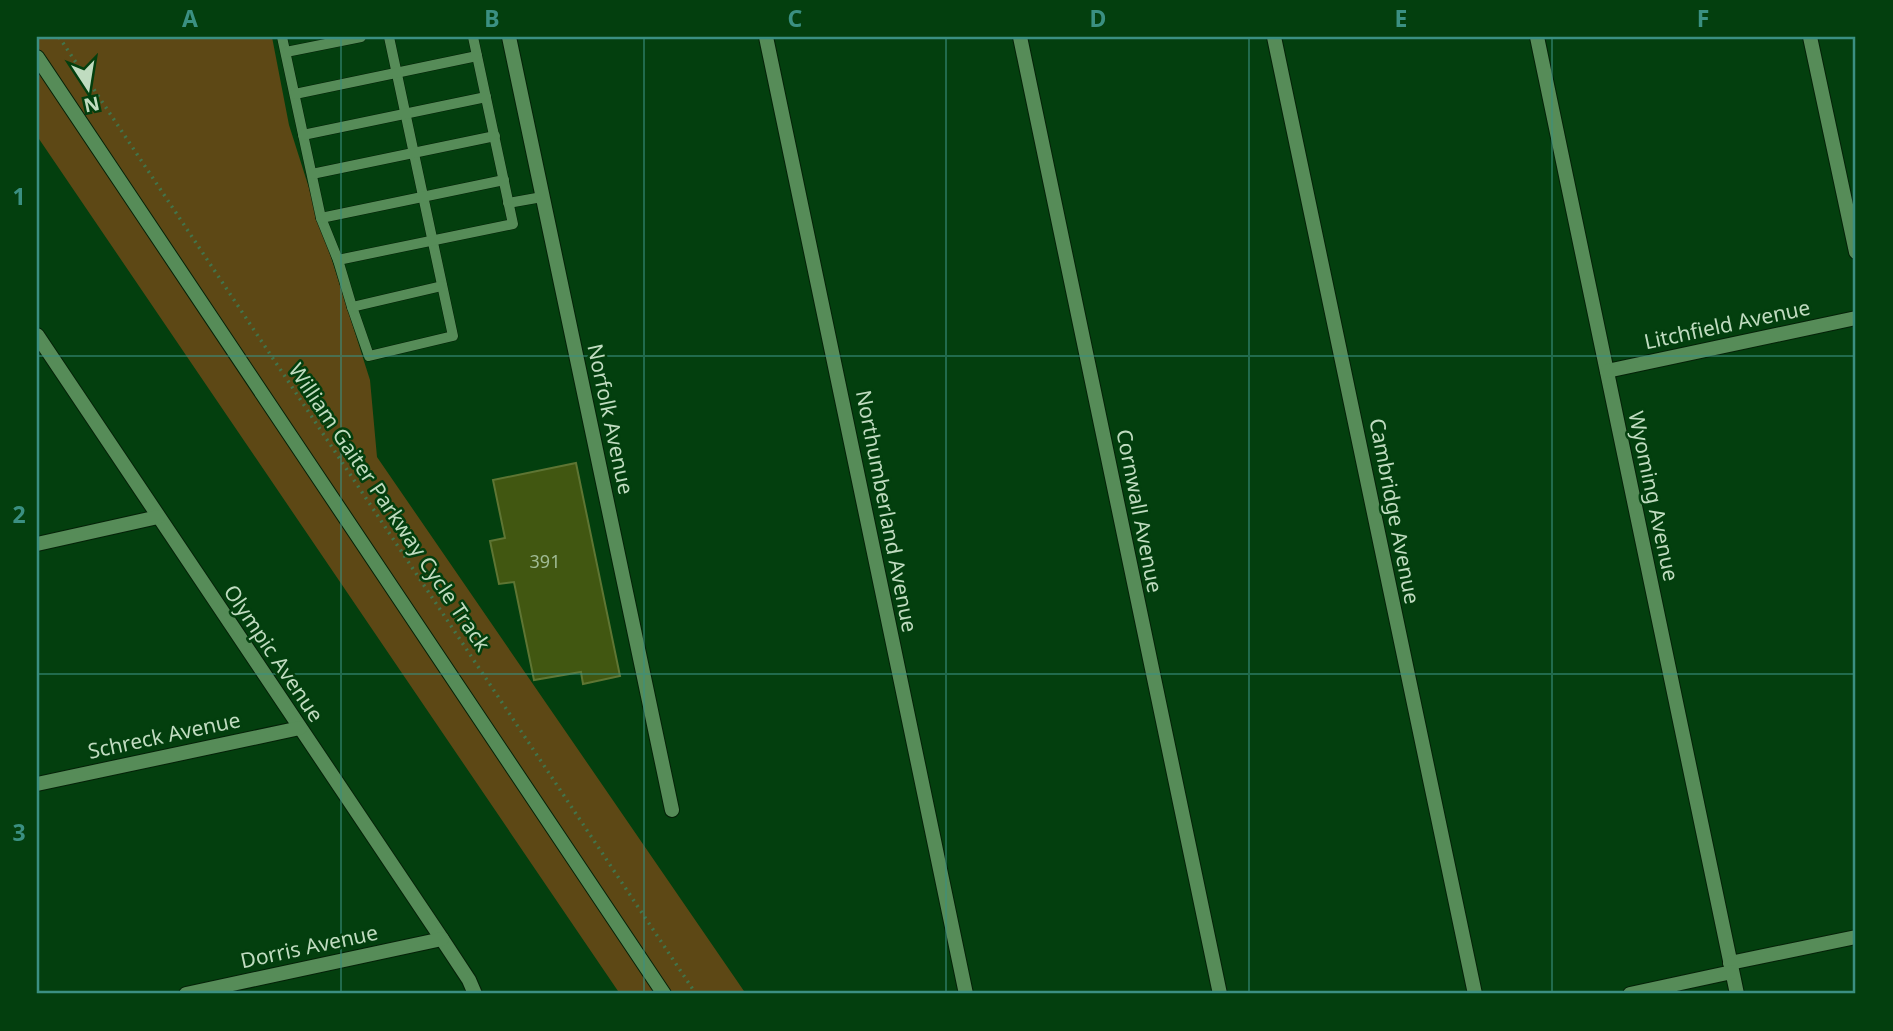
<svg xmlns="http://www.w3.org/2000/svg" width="1893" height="1031" font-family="'Noto Sans',sans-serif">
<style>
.green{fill:#5d4815}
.building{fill:#415711;stroke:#5e7533;stroke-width:2}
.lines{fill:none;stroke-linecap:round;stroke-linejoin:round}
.lane-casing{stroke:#052108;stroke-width:11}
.street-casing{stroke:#052108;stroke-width:16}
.path{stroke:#42744a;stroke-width:3.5;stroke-dasharray:2 5;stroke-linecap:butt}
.lane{stroke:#568c58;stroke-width:10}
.street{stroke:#568c58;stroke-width:14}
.grid{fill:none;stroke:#3b9082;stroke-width:2;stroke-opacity:0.55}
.labels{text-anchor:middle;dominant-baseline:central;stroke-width:5;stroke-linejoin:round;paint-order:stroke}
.number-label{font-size:18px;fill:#a0bb94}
.street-label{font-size:21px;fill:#c0dcc0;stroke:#033f0e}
.neatline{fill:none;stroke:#3b9082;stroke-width:2.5}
.grid-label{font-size:23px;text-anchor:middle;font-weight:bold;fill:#3b9082}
</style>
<rect width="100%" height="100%" fill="#033f0e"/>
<path class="green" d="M37 37H272L289 125 370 380 377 457 746 994H620L37 136Z"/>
<path class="building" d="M576 463 620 676 583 684 581 672 534 680 514 582 499 584 490 541 505 538 493 480Z"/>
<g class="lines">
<defs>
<g id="lane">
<path d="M282 37 321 218 338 260 352 307 369 356 453 336 389 37"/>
<path d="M286 52 361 37"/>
<path d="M295 94 477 56"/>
<path d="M303 135 486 97"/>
<path d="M312 174 495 136"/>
<path d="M508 203 542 197"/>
<path d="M321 218 504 180"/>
<path d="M338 260 513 224 473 37"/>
<path d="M352 307 442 286"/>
</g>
<g id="street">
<path d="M509 37 672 810"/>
<path d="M766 37C834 356 899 675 966 994"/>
<path d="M1020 37 1220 994"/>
<path d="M1274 37 1475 994"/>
<path d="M1537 37 1737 994"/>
<path d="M1810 37 1856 252"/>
<path d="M37 57 664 994"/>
<path d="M37 335 442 939 469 980 475 994"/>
<path d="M1607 371 1856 318"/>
<path d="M37 544 158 517"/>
<path d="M37 784 300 728"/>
<path d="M1730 963 1856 937"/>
<path d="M186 994 442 939"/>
<path d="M1630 994 1732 972"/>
</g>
</defs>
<use href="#lane" class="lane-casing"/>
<use href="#street" class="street-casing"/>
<path class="path" d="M59 37 696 994"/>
<use href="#lane" class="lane"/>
<use href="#street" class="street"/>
</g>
<path class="grid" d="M341 37V994M644 37V994M946 37V994M1249 37V994M1552 37V994M37 356H1856M37 674H1856"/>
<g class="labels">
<g class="number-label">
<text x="545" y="561">391</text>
</g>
<g class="street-label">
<text transform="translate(1727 324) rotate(-12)">Litchfield Avenue</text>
<text transform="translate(611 419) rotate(78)">Norfolk Avenue</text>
<text transform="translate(1654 496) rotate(78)">Wyoming Avenue</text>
<text transform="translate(390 507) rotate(56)">William Gaiter Parkway Cycle Track</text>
<text transform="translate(887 511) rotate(79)">Northumberland Avenue</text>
<text transform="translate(1140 511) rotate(79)">Cornwall Avenue</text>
<text transform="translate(1395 511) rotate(79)">Cambridge Avenue</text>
<text transform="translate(274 653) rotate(56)">Olympic Avenue</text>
<text transform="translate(164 735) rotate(-12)">Schreck Avenue</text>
<text transform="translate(309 946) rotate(-12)">Dorris Avenue</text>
</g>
</g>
<rect width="1893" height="1031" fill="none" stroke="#033f0e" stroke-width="77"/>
<g transform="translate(88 88) rotate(168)" stroke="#033f0e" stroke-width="5" paint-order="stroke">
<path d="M0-5L12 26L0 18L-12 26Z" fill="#c0dcc0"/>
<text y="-10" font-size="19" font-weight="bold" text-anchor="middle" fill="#c0dcc0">N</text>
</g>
<rect x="38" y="38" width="1816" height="954" class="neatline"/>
<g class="grid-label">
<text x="190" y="27">A</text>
<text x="492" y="27">B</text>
<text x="795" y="27">C</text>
<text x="1098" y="27">D</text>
<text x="1401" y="27">E</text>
<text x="1703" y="27">F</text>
<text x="19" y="205">1</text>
<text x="19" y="523">2</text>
<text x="19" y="841">3</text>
</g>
</svg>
